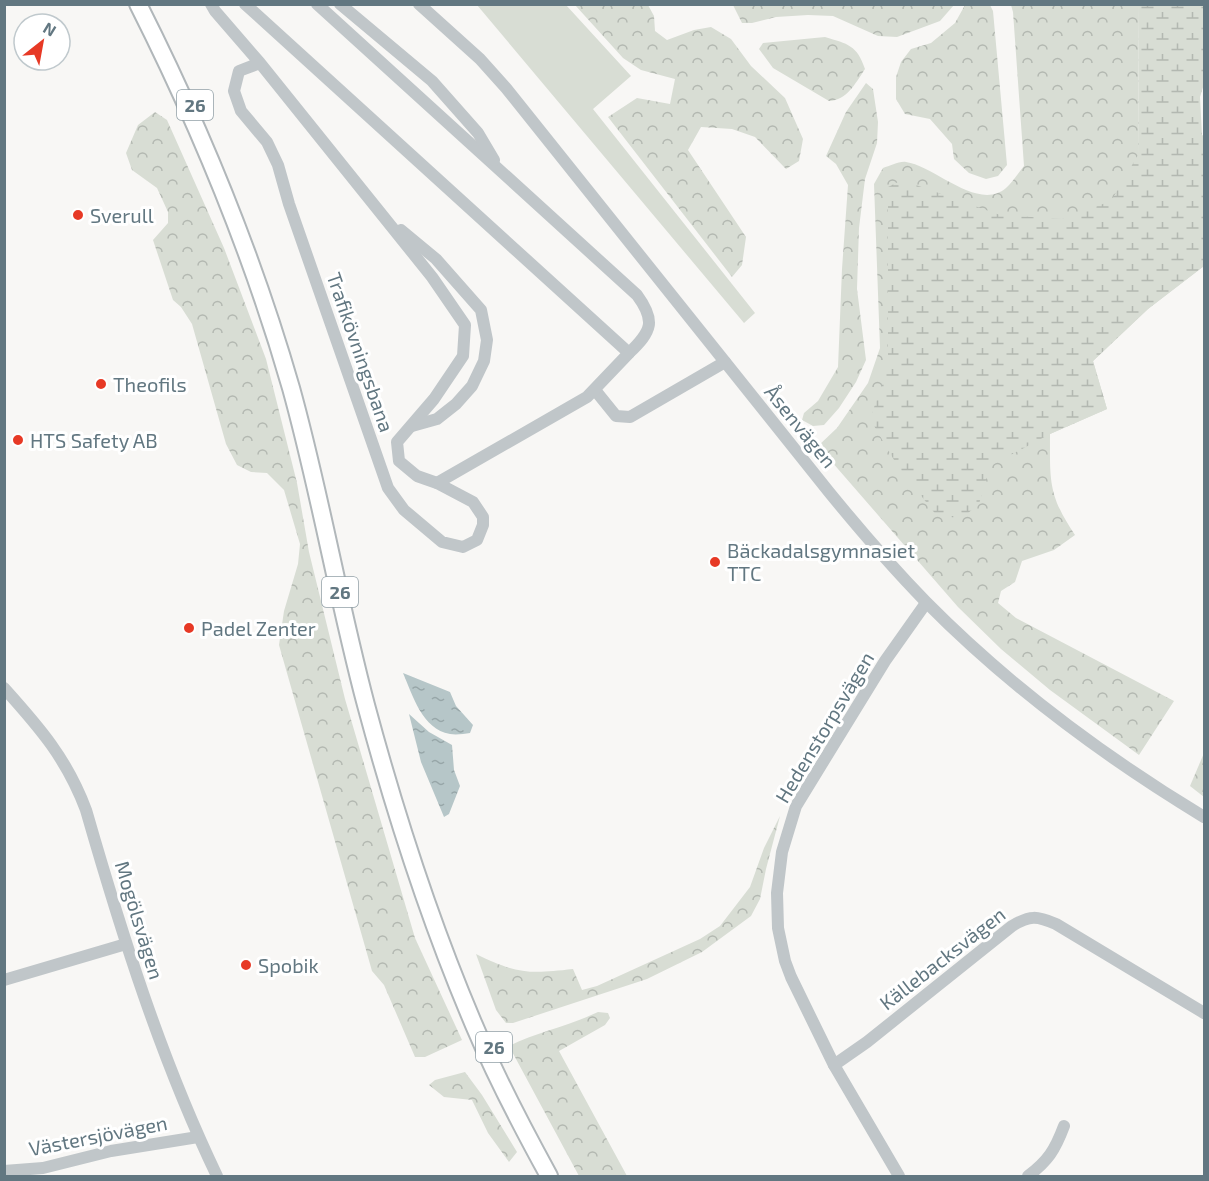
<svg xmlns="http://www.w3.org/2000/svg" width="1209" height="1181" font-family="'Exo 2',sans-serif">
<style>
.grass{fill:#d8ddd4}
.forest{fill:url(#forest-crowns)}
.wetland{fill:url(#wetland-marsh)}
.water{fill:url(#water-ripples)}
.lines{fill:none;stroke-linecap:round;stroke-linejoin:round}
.highway-casing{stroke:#b1b7ba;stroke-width:20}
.minor{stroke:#c0c6c9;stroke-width:12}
.highway{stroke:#fff;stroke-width:16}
.poi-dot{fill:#e73925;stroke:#fff;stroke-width:2}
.labels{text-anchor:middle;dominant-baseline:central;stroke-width:6;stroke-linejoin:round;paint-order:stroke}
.shield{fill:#fff;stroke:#91a0a7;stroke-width:1.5}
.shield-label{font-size:18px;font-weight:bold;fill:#627781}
.poi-label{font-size:20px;fill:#627781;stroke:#fff;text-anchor:start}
.street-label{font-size:20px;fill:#627781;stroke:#fff}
</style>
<defs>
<pattern id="forest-crowns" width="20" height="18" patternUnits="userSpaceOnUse" patternTransform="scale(1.5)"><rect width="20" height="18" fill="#d8ddd4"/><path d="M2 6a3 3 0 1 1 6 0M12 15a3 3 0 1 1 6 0" fill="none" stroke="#b3b8b1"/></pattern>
<pattern id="wetland-marsh" width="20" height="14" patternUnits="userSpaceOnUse" patternTransform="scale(1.5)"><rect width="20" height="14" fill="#d8ddd4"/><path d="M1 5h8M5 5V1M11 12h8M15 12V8" fill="none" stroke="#b3b8b1"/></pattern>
<pattern id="water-ripples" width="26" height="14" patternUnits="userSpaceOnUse" patternTransform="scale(1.5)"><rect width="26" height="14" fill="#b6c6c8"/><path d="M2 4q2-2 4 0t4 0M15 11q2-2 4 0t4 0" fill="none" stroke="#97a6a8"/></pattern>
</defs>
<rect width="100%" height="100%" fill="#f8f7f5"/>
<path class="grass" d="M477 5H566L631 76 593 109 755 313 744 323Z"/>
<g class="forest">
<path d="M575 5H648L654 16 655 31 667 40 694 30 711 27 731 39 751 66 785 98 803 139 799 161 786 169 755 137 732 129 701 127 688 150 746 237 742 265 732 277 608 117 637 98 670 104 675 79 641 70 623 58Z"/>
<path d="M733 5V4L954 5 940 21 897 37 878 36 833 16 808 15 776 17 752 23H742Z"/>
<path d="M965 5H990L993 11 1007 165 998 176 986 179 969 173 954 159 952 144 930 119 905 114 896 99V77L901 62 911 49 931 43 955 23Z"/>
<path d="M1011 5H1139L1138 155 1204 266 1148 309 1093 361 1107 409 1050 434C1050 480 1048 495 1075 535L1054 550 1022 561 1015 582 1001 591 998 603 1016 618 1174 701 1139 755 1050 690 1001 649 958 607 818 446 837 428 868 383 880 348 874 184 883 168C890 166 899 161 906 162 935 166 978 212 1006 188 1013 182 1018 173 1024 166L1013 12Z"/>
<path d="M825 37C848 44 857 45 865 69 855 84 847 100 829 101L773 68 759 49 763 43Z"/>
<path d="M866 83 873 89 878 122 877 143 865 179 859 228 857 289 866 360 856 382 839 408 824 425 813 426 802 420 804 413 818 401 838 367 842 269 848 185 836 164 826 156 846 112Z"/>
<path d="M155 112 167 120 224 248 266 359 297 483 309 552 345 699 415 938 462 1040 425 1057H415L384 985 372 971 279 645 284 611 298 564 300 544 284 490 267 473 251 472 237 465 226 444 192 324 181 307 173 300 153 240 168 223V212L157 188 132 170 126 153 138 125Z"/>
<path d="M1204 753V797L1190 786Z"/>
<path d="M780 816 766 869 760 899 751 916 702 952 647 979 513 1023H506L496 1010 476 954C517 974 529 974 573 969L582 990 597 986 700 939 720 926 750 887 764 848Z"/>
<path d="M598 1012 608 1013 610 1018 605 1025 559 1051 627 1176H579L509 1046C537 1032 569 1026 598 1012Z"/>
<path d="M465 1072 482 1095 517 1152 509 1162 488 1133 472 1100 444 1097 429 1085 435 1080Z"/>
</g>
<path class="wetland" d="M1139 5H1204V84L1200 97 1202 135 1204 136V266L1148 309 1093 361 1107 409 1050 434 990 466 979 504 962 518 937 516 897 465 870 419 888 367V187L902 180 1000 215 1062 219 1111 201 1138 155Z"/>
<g class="water">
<path d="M403 673 450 692 456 706 473 725 470 733C464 734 456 735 450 734 422 729 413 696 403 673Z"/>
<path d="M409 714 429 732 452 745 454 770 460 786 449 814 444 817 421 762Z"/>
</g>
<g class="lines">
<defs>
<path id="highway" d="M138 4C200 127 253 256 291 388 320 492 338 600 366 705 395 813 430 922 474 1025 496 1077 522 1127 549 1176"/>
</defs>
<use href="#highway" class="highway-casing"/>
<g class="minor">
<path d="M211 4 215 11 260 63 432 277 465 325 463 356 434 399 397 442 399 461 417 476 437 483 473 502 483 517V525L477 540 463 547 442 542 404 510 388 488 289 204 278 165 267 142 241 111 234 91 239 71 260 63"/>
<path d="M245 4 629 353C652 331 656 321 637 295L317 4"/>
<path d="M340 4 432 81 478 133 494 160"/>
<path d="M419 4 480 59 506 88 829 492C860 530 892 567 926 602 1008 685 1105 757 1204 817"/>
<path d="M401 230 436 259 481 310 487 340 484 361 472 386 456 404 437 419 412 426"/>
<path d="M595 390 616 416 630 417 725 362"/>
<path d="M437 483 587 397 629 353"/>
<path d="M4 688C40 728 67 759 86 810 122 935 161 1059 217 1176"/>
<path d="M4 980 126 944"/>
<path d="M834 1065 867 1042 1012 926C1030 915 1037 916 1056 924L1204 1013"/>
<path d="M4 1171 43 1168 111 1151 198 1137"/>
<path d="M899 1176 834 1065 791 977 785 961 778 928 777 893 782 852 796 806 885 661 926 603"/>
<path d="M1028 1176C1048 1161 1055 1150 1064 1126"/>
</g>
<use href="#highway" class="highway"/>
</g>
<g class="poi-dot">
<circle cx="78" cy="215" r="6"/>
<circle cx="101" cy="384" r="6"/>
<circle cx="18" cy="440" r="6"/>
<circle cx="715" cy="562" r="6"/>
<circle cx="189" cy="628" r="6"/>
<circle cx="246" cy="965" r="6"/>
</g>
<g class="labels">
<g class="shield">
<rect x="177" y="90" width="36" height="30" rx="4.5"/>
<rect x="322" y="577" width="36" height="30" rx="4.5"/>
<rect x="476" y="1032" width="36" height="30" rx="4.5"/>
</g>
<g class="shield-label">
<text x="195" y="105">26</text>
<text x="340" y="592">26</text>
<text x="494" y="1047">26</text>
</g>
<g class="poi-label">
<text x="90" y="215">Sverull</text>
<text x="113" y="384">Theofils</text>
<text x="30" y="440">HTS Safety AB</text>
<text x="727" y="550">Bäckadalsgymnasiet<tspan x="727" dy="23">TTC</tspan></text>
<text x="201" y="628">Padel Zenter</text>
<text x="258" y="965">Spobik</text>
</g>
<g class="street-label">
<text transform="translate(361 352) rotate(71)">Trafikövningsbana</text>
<text transform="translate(801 426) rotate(51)">Åsenvägen</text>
<text transform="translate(824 727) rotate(-59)">Hedenstorpsvägen</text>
<text transform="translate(140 920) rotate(73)">Mogölsvägen</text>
<text transform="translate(942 958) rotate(-38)">Källebacksvägen</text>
<text transform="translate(98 1135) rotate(-11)">Västersjövägen</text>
</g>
</g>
<rect width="1209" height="1181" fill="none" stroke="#627781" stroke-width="12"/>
<g transform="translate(42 42) rotate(31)"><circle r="28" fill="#ffffff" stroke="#c0c9cd" stroke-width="1.5"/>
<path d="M0-4.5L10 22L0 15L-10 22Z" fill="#e73925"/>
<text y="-9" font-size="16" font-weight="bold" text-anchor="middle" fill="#627781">N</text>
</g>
</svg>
